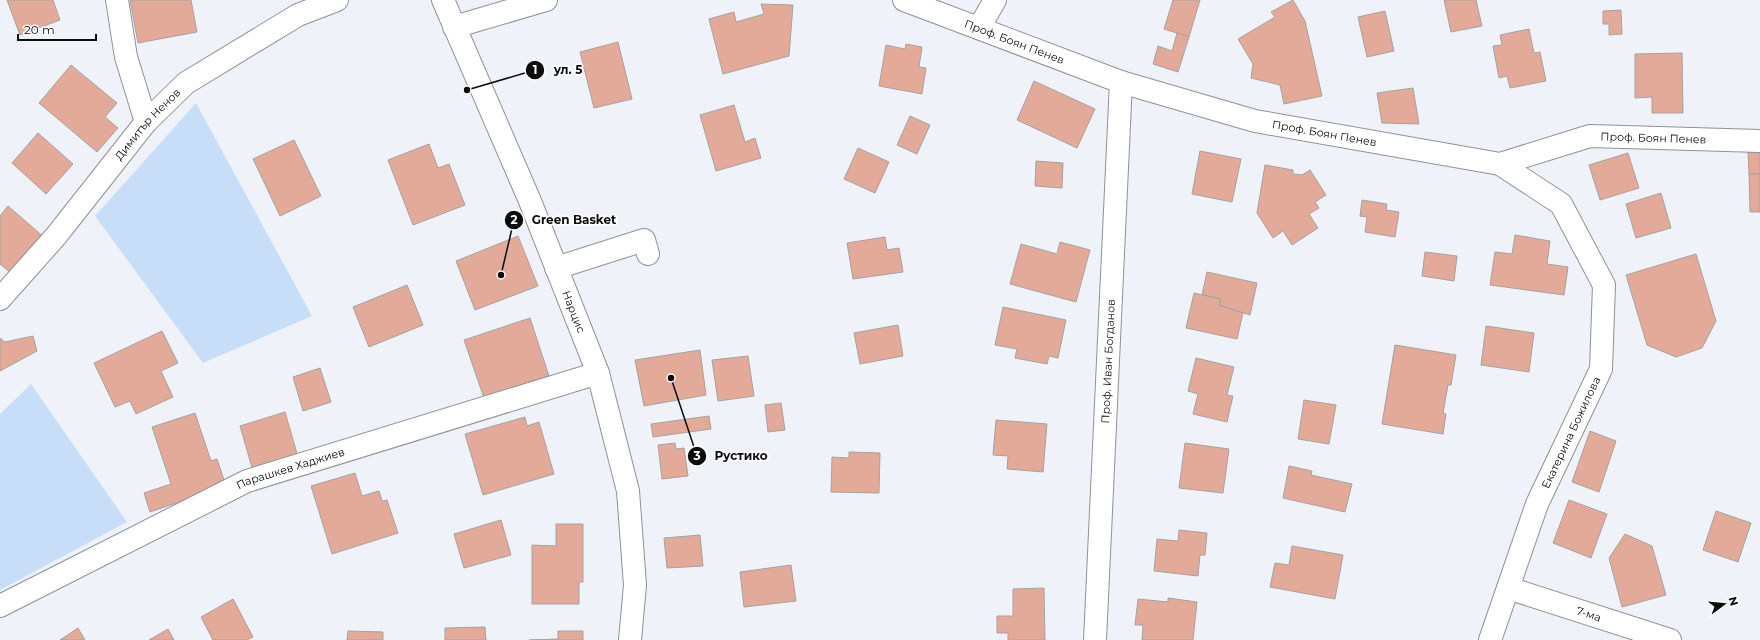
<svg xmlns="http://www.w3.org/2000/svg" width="1760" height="640" font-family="Montserrat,sans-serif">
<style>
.green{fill:#c8def8}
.building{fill:#e3aa99;stroke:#a8a19f}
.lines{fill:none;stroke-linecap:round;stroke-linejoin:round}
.minor-casing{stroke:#8d9297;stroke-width:24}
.major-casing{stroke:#8d9297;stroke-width:24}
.minor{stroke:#fff;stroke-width:22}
.major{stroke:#fff;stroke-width:22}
.labels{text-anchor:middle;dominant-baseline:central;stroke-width:3.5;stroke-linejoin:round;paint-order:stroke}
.street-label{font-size:11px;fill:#0b0c0e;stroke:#fff}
.leader{fill:none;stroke:#0b0c0e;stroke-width:1.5}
.callout-dot{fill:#0b0c0e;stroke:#fff;stroke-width:1.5}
.mark-label{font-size:12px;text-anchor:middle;font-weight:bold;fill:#fff}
.callout-label{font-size:12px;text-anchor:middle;font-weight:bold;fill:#0b0c0e;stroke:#fff;stroke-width:3.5;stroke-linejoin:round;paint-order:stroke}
</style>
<rect width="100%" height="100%" fill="#eff3f9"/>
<g class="green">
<path d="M196 103 312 316 203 363 95 216Z"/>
<path d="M31 384 127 522 0 590V414Z"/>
</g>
<g class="building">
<path d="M7 0H53L60 20 20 35Z"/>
<path d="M130 0H191L197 32 138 43Z"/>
<path d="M1173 0H1200L1189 37 1164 29Z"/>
<path d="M1293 0 1305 21 1322 96 1284 104 1280 85 1251 78 1253 64 1238 39 1275 17 1271 12Z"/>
<path d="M1444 0H1476L1482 26 1451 32Z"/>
<path d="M761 4 793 5 789 56 723 74 709 19 734 12 736 22 764 14Z"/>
<path d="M1621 10 1622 34 1609 35V24H1603V11Z"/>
<path d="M1385 11 1394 51 1367 57 1358 17Z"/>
<path d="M1529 29 1534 53 1540 52 1546 81 1510 88 1507 76 1499 78 1493 46 1502 45 1500 35Z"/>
<path d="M1177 33 1189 37 1178 72 1153 64 1158 46 1172 51Z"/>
<path d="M618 42 632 99 594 108 580 52Z"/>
<path d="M906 44 922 47 919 67 926 68 922 94 879 86 886 45 905 49Z"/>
<path d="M1682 53 1683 113H1652V97L1635 98V54Z"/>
<path d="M71 65 117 103 105 117 118 128 97 152 39 103Z"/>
<path d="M1034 81 1095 109 1077 148 1017 120Z"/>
<path d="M1413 88 1419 124 1382 123 1377 93Z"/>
<path d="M734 105 745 142 755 138 761 158 716 171 700 115Z"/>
<path d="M910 116 930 125 917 154 897 145Z"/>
<path d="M38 133 73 164 46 194 12 163Z"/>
<path d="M294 140 321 196 280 216 253 159Z"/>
<path d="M429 144 438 168 449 164 465 205 413 225 388 160Z"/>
<path d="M858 148 889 162 875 193 844 179Z"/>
<path d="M1200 151 1241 159 1232 202 1192 194Z"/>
<path d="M1760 151V174H1749L1748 152Z"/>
<path d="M1628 153 1639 188 1600 200 1589 165Z"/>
<path d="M1036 161 1063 163 1062 188 1035 186Z"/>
<path d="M1265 165 1293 170V174L1302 175 1310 170 1326 195 1315 202 1319 208 1309 214 1318 228 1292 245 1283 231 1273 238 1257 213Z"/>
<path d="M1749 174H1760V212H1750Z"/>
<path d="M1661 193 1671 228 1636 238 1626 204Z"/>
<path d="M1362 200 1387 204 1386 210 1399 212 1395 237 1365 232 1367 217 1360 216Z"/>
<path d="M8 206 45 238 13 275 0 264V216Z"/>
<path d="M1515 235 1550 241 1547 264 1568 267 1564 295 1490 285 1495 252 1512 254Z"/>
<path d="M518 236 538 286 475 310 456 261Z"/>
<path d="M885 237 887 250 899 248 903 272 853 279 847 243Z"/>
<path d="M1060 242 1090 250 1076 302 1010 284 1021 244 1057 254Z"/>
<path d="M1425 252 1457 256 1454 281 1422 276Z"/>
<path d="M1696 254 1716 321 1702 348 1676 357 1647 345 1626 275Z"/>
<path d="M1207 272 1257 283 1250 315 1219 305 1221 299 1202 295Z"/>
<path d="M407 285 423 325 369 347 353 307Z"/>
<path d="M1194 293 1221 299 1219 305 1243 313 1237 339 1186 328Z"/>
<path d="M1003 307 1066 320 1058 358 1049 356 1047 364 1015 358 1017 349 995 345Z"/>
<path d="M530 318 549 376 484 398 464 340Z"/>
<path d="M898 325 903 356 860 364 854 333Z"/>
<path d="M1486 326 1534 333 1529 372 1481 365Z"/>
<path d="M162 331 178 363 161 371 173 397 136 414 130 401 115 407 94 363Z"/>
<path d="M33 336 37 351 0 371V338L5 342Z"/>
<path d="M1395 345 1456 355 1451 385H1448L1443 413 1446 414 1443 434 1382 424Z"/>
<path d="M700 350 706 395 644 406 635 360Z"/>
<path d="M748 356 754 396 718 401 712 360Z"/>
<path d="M1196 358 1234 367 1227 395 1233 396 1227 422 1193 414 1198 394 1188 391Z"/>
<path d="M320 368 331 402 303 411 293 377Z"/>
<path d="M1304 400 1336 405 1329 444 1298 439Z"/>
<path d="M781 403 785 430 768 432 765 405Z"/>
<path d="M285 412 298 457 253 471 240 426Z"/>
<path d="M195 413 211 461 217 459 226 486 150 512 144 493 171 484 152 427Z"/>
<path d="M709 416 711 429 653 437 651 424Z"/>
<path d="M525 417 527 426 539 422 554 474 483 495 465 434Z"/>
<path d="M996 420 1047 424 1043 472 1007 469 1008 456 993 455Z"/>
<path d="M1590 431 1616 441 1599 492 1572 482Z"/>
<path d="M675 443 676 449 684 448 688 476 662 479 658 445Z"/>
<path d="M1185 443 1229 449 1223 493 1179 488Z"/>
<path d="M849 452 880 453 879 493 831 492 832 457 849 458Z"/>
<path d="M1289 466 1312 471 1311 475 1352 484 1345 512 1283 498Z"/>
<path d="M355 473 362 496 379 491 382 501 387 500 398 533 332 554 311 486Z"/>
<path d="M1569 500 1607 514 1591 558 1553 543Z"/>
<path d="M1716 511 1751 523 1738 562 1703 550Z"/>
<path d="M501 520 511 555 464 568 454 534Z"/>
<path d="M556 524H583V582H579V604H532V545L556 546Z"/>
<path d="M1179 530 1207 533 1205 555H1200L1198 576 1154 571 1157 539 1178 541Z"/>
<path d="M1625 534 1652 546 1666 595 1622 607 1609 558Z"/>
<path d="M700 535 703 566 667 568 664 538Z"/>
<path d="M1292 546 1343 555 1335 599 1270 587 1275 563 1289 565Z"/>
<path d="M791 565 796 601 744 607 740 572Z"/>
<path d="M1044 588 1045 640H1008V633H997V616H1013V589Z"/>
<path d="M1168 598 1197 602 1193 640H1142L1143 625H1135L1138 599 1168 602Z"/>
<path d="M233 599 253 637 247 640H213L201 617Z"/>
<path d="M485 627 486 640H445V628Z"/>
<path d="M78 628 85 640H60Z"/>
<path d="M168 629 174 640H149Z"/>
<path d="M348 631 383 632V640H347Z"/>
<path d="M558 631H583V640H529L558 639Z"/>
</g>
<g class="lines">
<defs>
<g id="minor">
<path d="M117 0 126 57 146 122"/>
<path id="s1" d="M904 0 1121 82 1255 121 1500 164 1590 136 1760 141"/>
<path d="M454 27 546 0"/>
<path d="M979 28 995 0"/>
<path d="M556 268 644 240 648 254"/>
<path id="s2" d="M0 299 56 236 146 122 186 83 298 15 337 0"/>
<path id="s3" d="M1508 588 1670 640"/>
<path id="s4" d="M0 606 247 481 598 373"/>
<path id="s5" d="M1095 640 1121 82"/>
<path id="s6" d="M1490 640 1537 504 1601 369 1604 285 1561 204 1500 164"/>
</g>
<g id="major">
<path id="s7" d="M443 0 530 201 598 373 628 491 635 585 630 640"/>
</g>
</defs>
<use href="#minor" class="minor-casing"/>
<use href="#major" class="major-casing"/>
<use href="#minor" class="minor"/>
<use href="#major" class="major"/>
</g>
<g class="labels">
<g class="street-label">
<text stroke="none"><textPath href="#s1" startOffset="118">Проф. Боян Пенев</textPath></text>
<text stroke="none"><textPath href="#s2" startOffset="229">Димитър Ненов</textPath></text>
<text stroke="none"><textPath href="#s1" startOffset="442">Проф. Боян Пенев</textPath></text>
<text stroke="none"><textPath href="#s1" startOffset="778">Проф. Боян Пенев</textPath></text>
<text stroke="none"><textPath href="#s7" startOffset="338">Нарцис</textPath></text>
<text stroke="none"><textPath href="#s5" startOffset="279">Проф. Иван Богданов</textPath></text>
<text stroke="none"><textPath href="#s6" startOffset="223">Екатерина Божилова</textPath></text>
<text stroke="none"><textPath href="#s4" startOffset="322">Парашкев Хаджиев</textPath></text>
<text stroke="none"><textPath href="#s3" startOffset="85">7-ма</textPath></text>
</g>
</g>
<path class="leader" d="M467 90L535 70M501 275L514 220M671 378L697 456"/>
<g class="callout-dot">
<circle cx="467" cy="90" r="4"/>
<circle cx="501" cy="275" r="4"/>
<circle cx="671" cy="378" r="4"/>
<circle cx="535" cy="70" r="10"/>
<circle cx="514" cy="220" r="10"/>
<circle cx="697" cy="456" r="10"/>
</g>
<g class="mark-label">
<text x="535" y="74">1</text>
<text x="514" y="224">2</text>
<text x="697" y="460">3</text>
</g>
<g class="callout-label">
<text x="568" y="74">ул. 5</text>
<text x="574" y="224">Green Basket</text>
<text x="741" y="460">Рустико</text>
</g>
<g transform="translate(1724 604) rotate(74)" stroke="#ffffff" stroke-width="3" paint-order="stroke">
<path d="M0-3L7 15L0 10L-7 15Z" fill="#0b0c0e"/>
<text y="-6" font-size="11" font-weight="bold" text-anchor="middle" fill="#0b0c0e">N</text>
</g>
<path d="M18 34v6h78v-6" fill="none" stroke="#0b0c0e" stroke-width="2"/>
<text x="24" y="34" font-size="12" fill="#0b0c0e" stroke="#ffffff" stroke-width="3" paint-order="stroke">20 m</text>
</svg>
